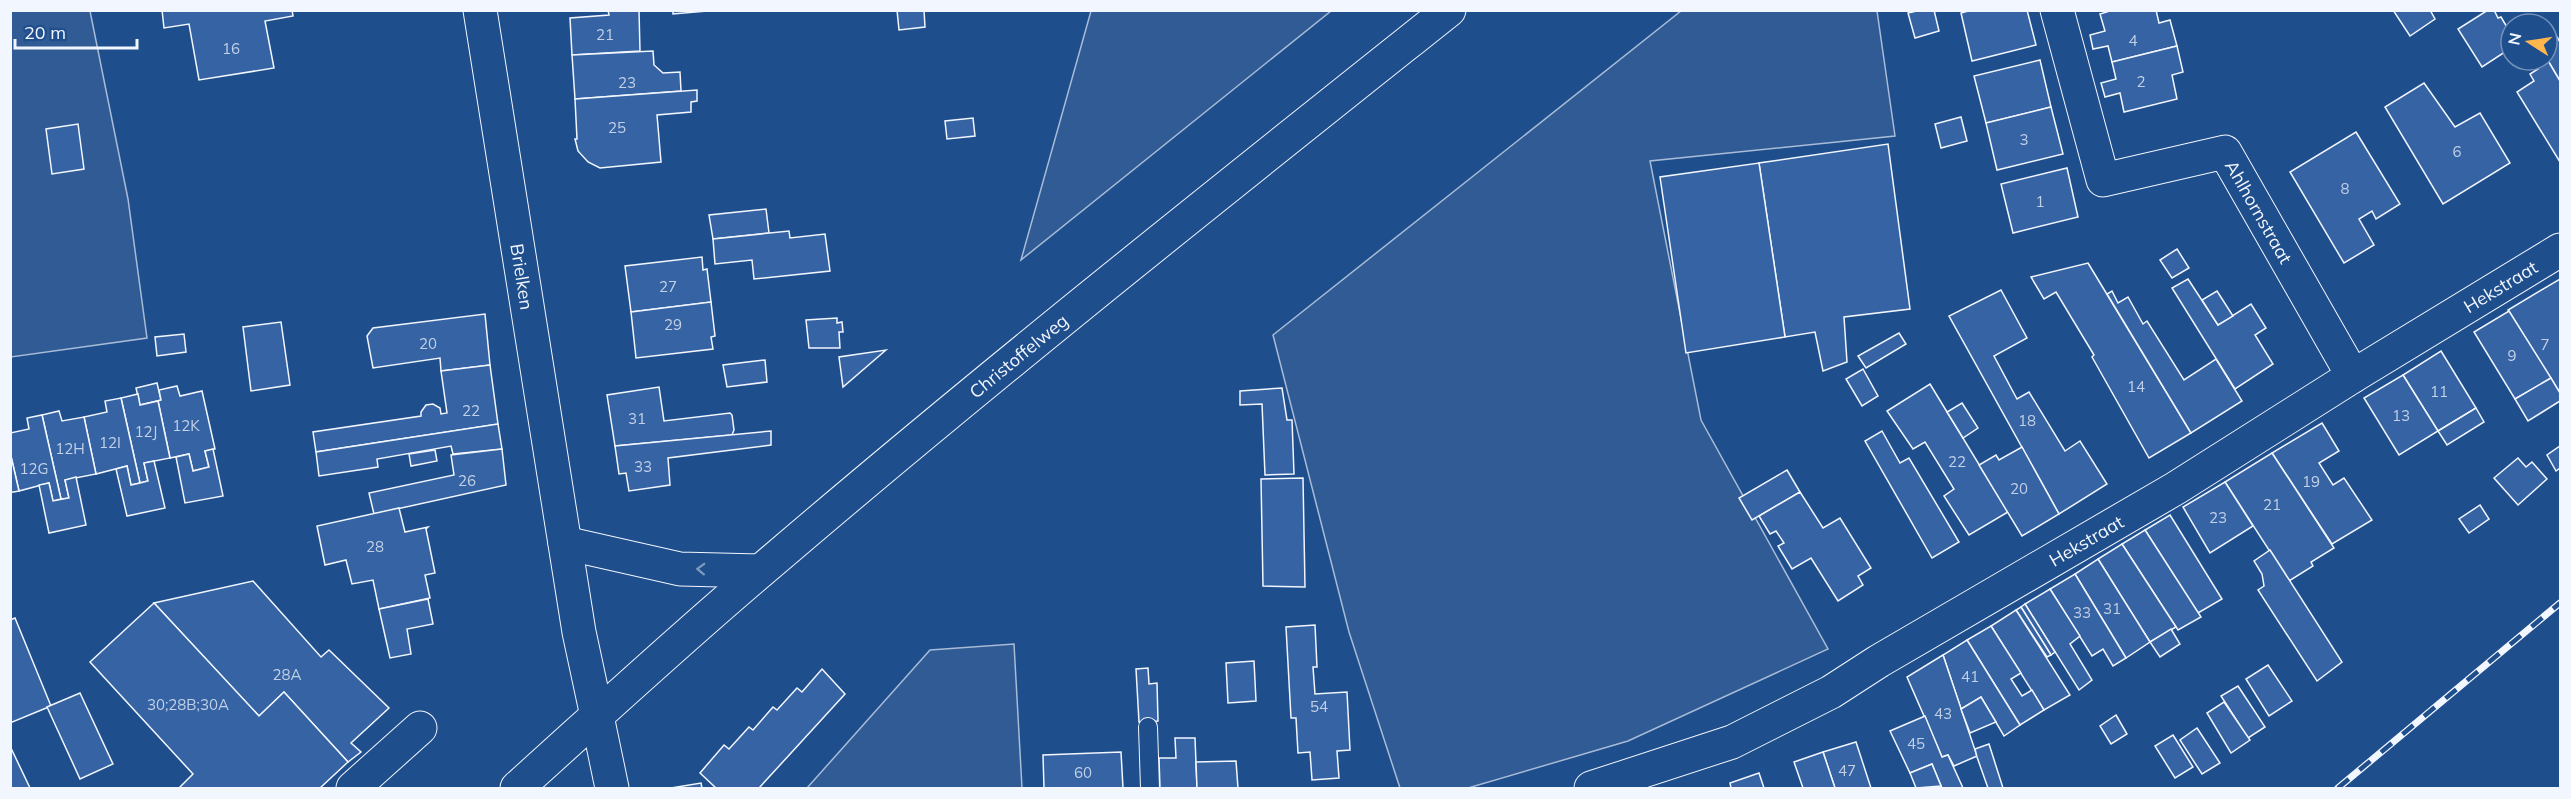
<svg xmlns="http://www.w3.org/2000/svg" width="2571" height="799" font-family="Mulish,sans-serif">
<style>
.built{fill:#305b95;stroke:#a8bbd7;stroke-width:1.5}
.building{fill:#3563a3;stroke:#f2f6ff;stroke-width:1.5}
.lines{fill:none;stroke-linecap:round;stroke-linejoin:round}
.service-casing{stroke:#f2f6ff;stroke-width:20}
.minor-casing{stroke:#f2f6ff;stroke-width:35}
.tertiary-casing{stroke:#f2f6ff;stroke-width:35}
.secondary-casing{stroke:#f2f6ff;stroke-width:35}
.service{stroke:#1f4e8c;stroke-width:18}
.minor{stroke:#1f4e8c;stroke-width:33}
.tertiary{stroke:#1f4e8c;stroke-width:33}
.secondary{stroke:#1f4e8c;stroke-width:33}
.rail-casing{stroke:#f2f6ff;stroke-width:7}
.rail{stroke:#1f4e8c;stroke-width:4.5;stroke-dasharray:14;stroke-linecap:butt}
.oneway{stroke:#7e9ac0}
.labels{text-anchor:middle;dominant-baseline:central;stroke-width:4.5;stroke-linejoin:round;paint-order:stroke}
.number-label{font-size:15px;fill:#c3d1e8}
.street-label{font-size:18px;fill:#f2f6ff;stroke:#1f4e8c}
</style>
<rect width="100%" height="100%" fill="#1f4e8c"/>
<g class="built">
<path d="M10 11H90L128 199 147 338 11 357Z"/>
<path d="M1091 11H1331L1021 260Z"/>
<path d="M1681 11H1877L1895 136 1650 161 1701 420 1828 649 1628 741 1468 788H1400L1349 632 1273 335Z"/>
<path d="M1014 644 1022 788H807L930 650Z"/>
</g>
<g class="building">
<path d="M162 10H292L293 16 265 21 274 68 199 80 189 24 164 28Z"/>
<path d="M608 10H639L640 51 572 55 570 18 609 15Z"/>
<path d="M673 10H719L673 14Z"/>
<path d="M897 10H924L925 27 899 30Z"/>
<path d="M1921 10H1934L1939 31 1915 38 1908 13Z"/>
<path d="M1972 10H2027L2036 45 1972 61 1961 13Z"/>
<path d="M2113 10H2156L2159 23 2170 20 2177 46 2112 62 2108 46 2093 49 2090 35 2105 31 2100 14Z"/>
<path d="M2393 10H2430L2435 19 2410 36Z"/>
<path d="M2488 10H2494L2498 18 2501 17 2511 34V48L2482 67 2458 29Z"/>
<path d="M2551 27 2560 42V81L2547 59V30Z"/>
<path d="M2177 46 2183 72 2172 75 2177 99 2124 112 2120 93 2105 97 2101 83 2116 79 2112 62Z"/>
<path d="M653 51 654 65 663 73 680 72 681 91 575 99 572 55Z"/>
<path d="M2547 59 2560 81V162L2517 92 2534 81 2530 74 2538 69 2532 60Z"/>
<path d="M2040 60 2051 107 1986 123 1974 76Z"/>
<path d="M2424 83 2455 127 2480 113 2510 163 2443 204 2385 107Z"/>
<path d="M697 90V101L691 102V112L657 115 661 162 600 168 588 162 578 151 575 139H577L575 99Z"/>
<path d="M2051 107 2063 154 1997 170 1986 123Z"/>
<path d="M1961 117 1967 141 1941 148 1935 124Z"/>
<path d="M973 118 975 136 947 139 945 121Z"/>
<path d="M78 124 84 169 52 174 46 129Z"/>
<path d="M2356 132 2400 204 2376 219 2372 211 2359 219 2374 245 2344 263 2290 172Z"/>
<path d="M1888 144 1910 309 1844 317 1847 362 1823 371 1815 332 1785 337 1759 163Z"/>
<path d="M1759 163 1785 337 1686 353 1660 177Z"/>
<path d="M2067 168 2078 217 2013 233 2001 184Z"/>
<path d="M766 209 769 233 713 239 709 215Z"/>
<path d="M789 231 790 238 825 234 830 271 754 279 752 260 715 264 713 239Z"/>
<path d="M2177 249 2189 268 2172 278 2160 260Z"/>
<path d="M702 257 703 270 707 269 711 302 631 312 625 266Z"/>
<path d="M2088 263 2191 433 2149 458 2092 357 2094 355 2056 292 2044 299 2031 277Z"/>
<path d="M2188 279 2218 325 2251 304 2266 328 2255 335 2273 364 2235 389 2172 288Z"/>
<path d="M2560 279V393L2508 310Z"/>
<path d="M2001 290 2027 338 1994 356 2017 399 2029 392 2065 451 2080 441 2107 484 2059 514 1949 316Z"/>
<path d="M2112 291 2118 303 2128 297 2143 324 2147 321 2184 380 2216 359 2242 401 2191 433 2107 294Z"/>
<path d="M2217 291 2233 316 2218 325 2202 300Z"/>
<path d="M711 302 715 336 711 337 713 349 636 358 631 312Z"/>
<path d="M2509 311 2551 378 2515 399 2474 332Z"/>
<path d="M485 314 490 365 441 371 440 358 373 368 367 336 373 328Z"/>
<path d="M837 318V323L842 322 843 332H839L840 348H809L806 320Z"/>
<path d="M281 322 290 385 251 391 243 327Z"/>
<path d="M1899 333 1906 344 1866 368 1858 356Z"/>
<path d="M184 334 186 352 157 356 155 337Z"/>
<path d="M886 350 843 387 839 357Z"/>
<path d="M2441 351 2476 408 2438 431 2403 375Z"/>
<path d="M765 360 767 382 727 387 723 365Z"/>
<path d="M490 365 498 424 316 452 313 432 421 416V412L426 405 433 404 440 408 441 414 447 413 441 371Z"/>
<path d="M1863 369 1878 396 1862 406 1846 379Z"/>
<path d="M2403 375 2438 431 2399 455 2364 398Z"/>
<path d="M2551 378 2560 393V401L2528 421 2515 399Z"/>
<path d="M157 383 161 400 140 405 136 388Z"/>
<path d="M1930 384 2008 512 1969 535 1944 496 1954 489 1925 442 1913 449 1887 411Z"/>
<path d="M177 386 180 396 202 391 215 449 205 451 209 467 193 471 189 454 170 458 158 401 161 400 159 390Z"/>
<path d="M659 387 664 421 730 413 732 415 734 430 732 435 615 446 607 395Z"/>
<path d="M1282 388 1287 420H1292L1294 474 1265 475 1262 404 1240 405V391Z"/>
<path d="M138 394 140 405 158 401 170 458 144 463 148 481 140 483 121 398Z"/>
<path d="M121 398 140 483 131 485 127 466 96 474 84 417 107 412 105 401Z"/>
<path d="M1962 403 1978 428 1963 438 1947 412Z"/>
<path d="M2476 408 2484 422 2447 445 2438 431Z"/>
<path d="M59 411 62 421 84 417 96 474 65 480 69 498 61 499 42 415Z"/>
<path d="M42 415 61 499 53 501 49 483 19 491 10 452V433L29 429 27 418Z"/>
<path d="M2322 423 2339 451 2319 463 2333 485 2344 478 2372 520 2332 544 2272 453Z"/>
<path d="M498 424 502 449 453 454 451 446 377 459 378 467 319 476 316 452Z"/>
<path d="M771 431V445L668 458 670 485 629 491 626 473 619 474 615 446Z"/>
<path d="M1882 431 1900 463 1909 458 1959 542 1932 558 1865 441Z"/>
<path d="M2560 446V468L2556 471 2547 455Z"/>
<path d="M2022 447 2059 514 2022 536 1979 465 1996 455 1999 460Z"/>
<path d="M213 449 223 496 185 503 176 457 189 454 193 471 209 467 205 451Z"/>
<path d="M502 449 506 485 374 514 369 493 454 475 451 455Z"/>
<path d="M435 450 437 461 411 466 409 454Z"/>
<path d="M10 452 19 491 14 492H10Z"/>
<path d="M2272 453 2334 548 2311 562 2313 566 2289 581 2225 482Z"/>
<path d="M2518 458 2526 467 2532 462 2547 479 2518 505 2494 478Z"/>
<path d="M154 461 165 508 127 516 116 469 127 466 131 485 140 483 148 481 144 463Z"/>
<path d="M1787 470 1800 492 1752 520 1739 498Z"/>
<path d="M76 477 86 525 49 533 39 485 49 483 53 501 69 498 65 480Z"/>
<path d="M1303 478 1305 587 1263 586 1261 479Z"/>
<path d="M2225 482 2253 526 2210 553 2183 507Z"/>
<path d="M1800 492 1823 528 1840 518 1871 568 1858 576 1863 585 1838 601 1811 558 1792 569 1778 546 1784 543 1776 531 1770 534 1759 516Z"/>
<path d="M2480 505 2489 519 2469 533 2459 519Z"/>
<path d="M399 508 405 532 428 527 426 529 435 573 425 575 430 598 379 609 373 580 352 584 346 560 325 565 317 526Z"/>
<path d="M2170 515 2222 599 2198 613 2145 530Z"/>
<path d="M2145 530 2201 617 2178 630 2122 544Z"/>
<path d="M2122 544 2176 627 2150 642 2098 559Z"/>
<path d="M2270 550 2342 662 2317 681 2258 590 2264 586 2262 574 2254 561Z"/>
<path d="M2098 559 2150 642 2126 658 2075 574Z"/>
<path d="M2075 574 2126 658 2113 666 2103 649 2092 656 2050 589Z"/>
<path d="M253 581 321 657 329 650 389 708 351 743 361 752 348 762 284 692 259 716 154 603Z"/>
<path d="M2050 589 2080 636 2070 644 2092 680 2079 690 2025 604Z"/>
<path d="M428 599 433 624 407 629 411 654 390 658 379 609Z"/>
<path d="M154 603 259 716 284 692 348 762 320 788H179L193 774 90 662Z"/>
<path d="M2025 604 2055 652 2051 655 2021 607Z"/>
<path d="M2021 607 2051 655 2047 657 2016 610Z"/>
<path d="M2016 610 2070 695 2044 710 1991 626Z"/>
<path d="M15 618 51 706 10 723V620Z"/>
<path d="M1315 625 1317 667H1313L1315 694 1347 692 1350 750 1337 751 1339 778 1312 780 1310 752 1298 753 1296 718H1291L1286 627Z"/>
<path d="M1991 626 2021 673 2011 679 2022 696 2032 690 2044 710 2020 725 1967 640Z"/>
<path d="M2171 629 2180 644 2160 657 2150 642Z"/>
<path d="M1967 640 2020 725 2004 736 1981 697 1961 709 1943 655Z"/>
<path d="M1943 655 1977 756 1954 766 1948 755 1942 757 1907 677Z"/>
<path d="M1254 661 1256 701 1228 703 1226 663Z"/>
<path d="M2268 665 2292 701 2269 716 2246 679Z"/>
<path d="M1148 668 1149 684 1157 683 1158 721 1139 722 1136 669Z"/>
<path d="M822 669 845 694 759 788H716L700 773 724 745 729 749 749 727 753 730 773 707 777 710 797 688 802 692Z"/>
<path d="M2238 686 2265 727 2248 738 2221 696Z"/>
<path d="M80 693 113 764 80 779 47 707Z"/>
<path d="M1981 697 1996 722 1970 733 1961 709Z"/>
<path d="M2224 702 2250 740 2231 753 2207 713Z"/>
<path d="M2116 715 2127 734 2111 744 2100 726Z"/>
<path d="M1925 716 1942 757 1948 755 1963 788H1942L1932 764 1910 773 1890 731Z"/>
<path d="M2197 728 2220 763 2202 774 2180 740Z"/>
<path d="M2173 735 2193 767 2175 778 2155 746Z"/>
<path d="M1175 738H1195L1197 788H1160L1159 758H1176Z"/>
<path d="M1856 742 1871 788H1835L1823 752Z"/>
<path d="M1989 744 2003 788H1988L1977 757 1975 749Z"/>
<path d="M10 746 30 788H10Z"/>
<path d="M1121 752 1123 788H1044L1043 755Z"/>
<path d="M1823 752 1835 788H1803L1794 762Z"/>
<path d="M1236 761 1238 788H1197L1196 762Z"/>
<path d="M1932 764 1941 786 1916 788 1910 773Z"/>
<path d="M1759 773 1764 788H1731L1730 783Z"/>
<path d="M701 783 702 788H671Z"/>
</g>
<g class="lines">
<defs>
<path id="service" d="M1148 727 1150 788"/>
<g id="minor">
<path id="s1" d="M480 10 579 632 597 716"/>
<path id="s2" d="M2057 10 2103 180 2225 152 2353 376"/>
<path d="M565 543 680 569 760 571"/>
<path d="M353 788 420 728"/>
<path id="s3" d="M1591 788 1732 742 1831 692 1879 661 2176 488 2353 376 2560 250"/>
</g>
<path id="tertiary" d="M597 716 612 788"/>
<g id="secondary">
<path id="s4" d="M517 788C598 715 679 640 763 569 987 377 1218 194 1449 10"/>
</g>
</defs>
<use href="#service" class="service-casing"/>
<use href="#minor" class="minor-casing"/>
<use href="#tertiary" class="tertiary-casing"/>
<use href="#secondary" class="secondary-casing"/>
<use href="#service" class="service"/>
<use href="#minor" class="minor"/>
<use href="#tertiary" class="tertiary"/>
<use href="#secondary" class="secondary"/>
<defs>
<path id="rail" d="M2338 788 2560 603"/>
</defs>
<use href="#rail" class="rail-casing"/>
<use href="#rail" class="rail"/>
</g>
<defs><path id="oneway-chevron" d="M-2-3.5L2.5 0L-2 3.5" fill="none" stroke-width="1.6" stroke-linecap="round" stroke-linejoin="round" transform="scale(1.5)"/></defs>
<use class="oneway" href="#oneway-chevron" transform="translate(701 569) rotate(-178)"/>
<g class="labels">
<g class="number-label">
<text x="605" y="34">21</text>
<text x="2133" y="40">4</text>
<text x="231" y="48">16</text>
<text x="2141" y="81">2</text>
<text x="627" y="82">23</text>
<text x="617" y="127">25</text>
<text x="2024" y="139">3</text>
<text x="2457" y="151">6</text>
<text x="2345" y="188">8</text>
<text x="2040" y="201">1</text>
<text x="668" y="286">27</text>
<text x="673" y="324">29</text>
<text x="428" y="343">20</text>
<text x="2545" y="344">7</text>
<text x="2512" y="355">9</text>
<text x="2136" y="386">14</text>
<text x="2439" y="391">11</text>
<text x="471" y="410">22</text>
<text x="2401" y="415">13</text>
<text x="637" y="418">31</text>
<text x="2027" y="420">18</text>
<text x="186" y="425">12K</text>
<text x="146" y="431">12J</text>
<text x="110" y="442">12I</text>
<text x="70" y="448">12H</text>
<text x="1957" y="461">22</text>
<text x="643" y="466">33</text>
<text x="34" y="468">12G</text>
<text x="467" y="480">26</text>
<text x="2311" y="481">19</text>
<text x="2019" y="488">20</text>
<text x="2272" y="504">21</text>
<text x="2218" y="517">23</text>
<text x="375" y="546">28</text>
<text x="2112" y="608">31</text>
<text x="2082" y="612">33</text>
<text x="287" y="674">28A</text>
<text x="1970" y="676">41</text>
<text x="188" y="704">30;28B;30A</text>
<text x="1319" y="706">54</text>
<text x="1943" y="713">43</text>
<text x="1916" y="743">45</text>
<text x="1847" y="770">47</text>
<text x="1083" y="772">60</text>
</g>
<g class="street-label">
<text stroke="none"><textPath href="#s2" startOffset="370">Ahlhornstraat</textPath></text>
<text stroke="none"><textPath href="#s1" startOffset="270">Brielken</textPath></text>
<text stroke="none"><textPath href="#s3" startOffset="1042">Hekstraat</textPath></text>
<text stroke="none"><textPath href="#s4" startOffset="662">Christoffelweg</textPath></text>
<text stroke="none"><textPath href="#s3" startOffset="556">Hekstraat</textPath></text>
</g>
</g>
<rect width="2571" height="799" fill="none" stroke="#f2f6ff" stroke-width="24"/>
<g transform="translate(2529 42) rotate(282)"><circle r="28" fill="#1f4e8c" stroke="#7391ba" stroke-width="1.5"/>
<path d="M0-4.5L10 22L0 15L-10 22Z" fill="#ffb74d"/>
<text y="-9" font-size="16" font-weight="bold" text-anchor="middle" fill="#f2f6ff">N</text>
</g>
<path d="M15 39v9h122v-9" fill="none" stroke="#f2f6ff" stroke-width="3"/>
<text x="24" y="39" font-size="18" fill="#f2f6ff" stroke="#1f4e8c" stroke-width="4.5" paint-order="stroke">20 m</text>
</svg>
